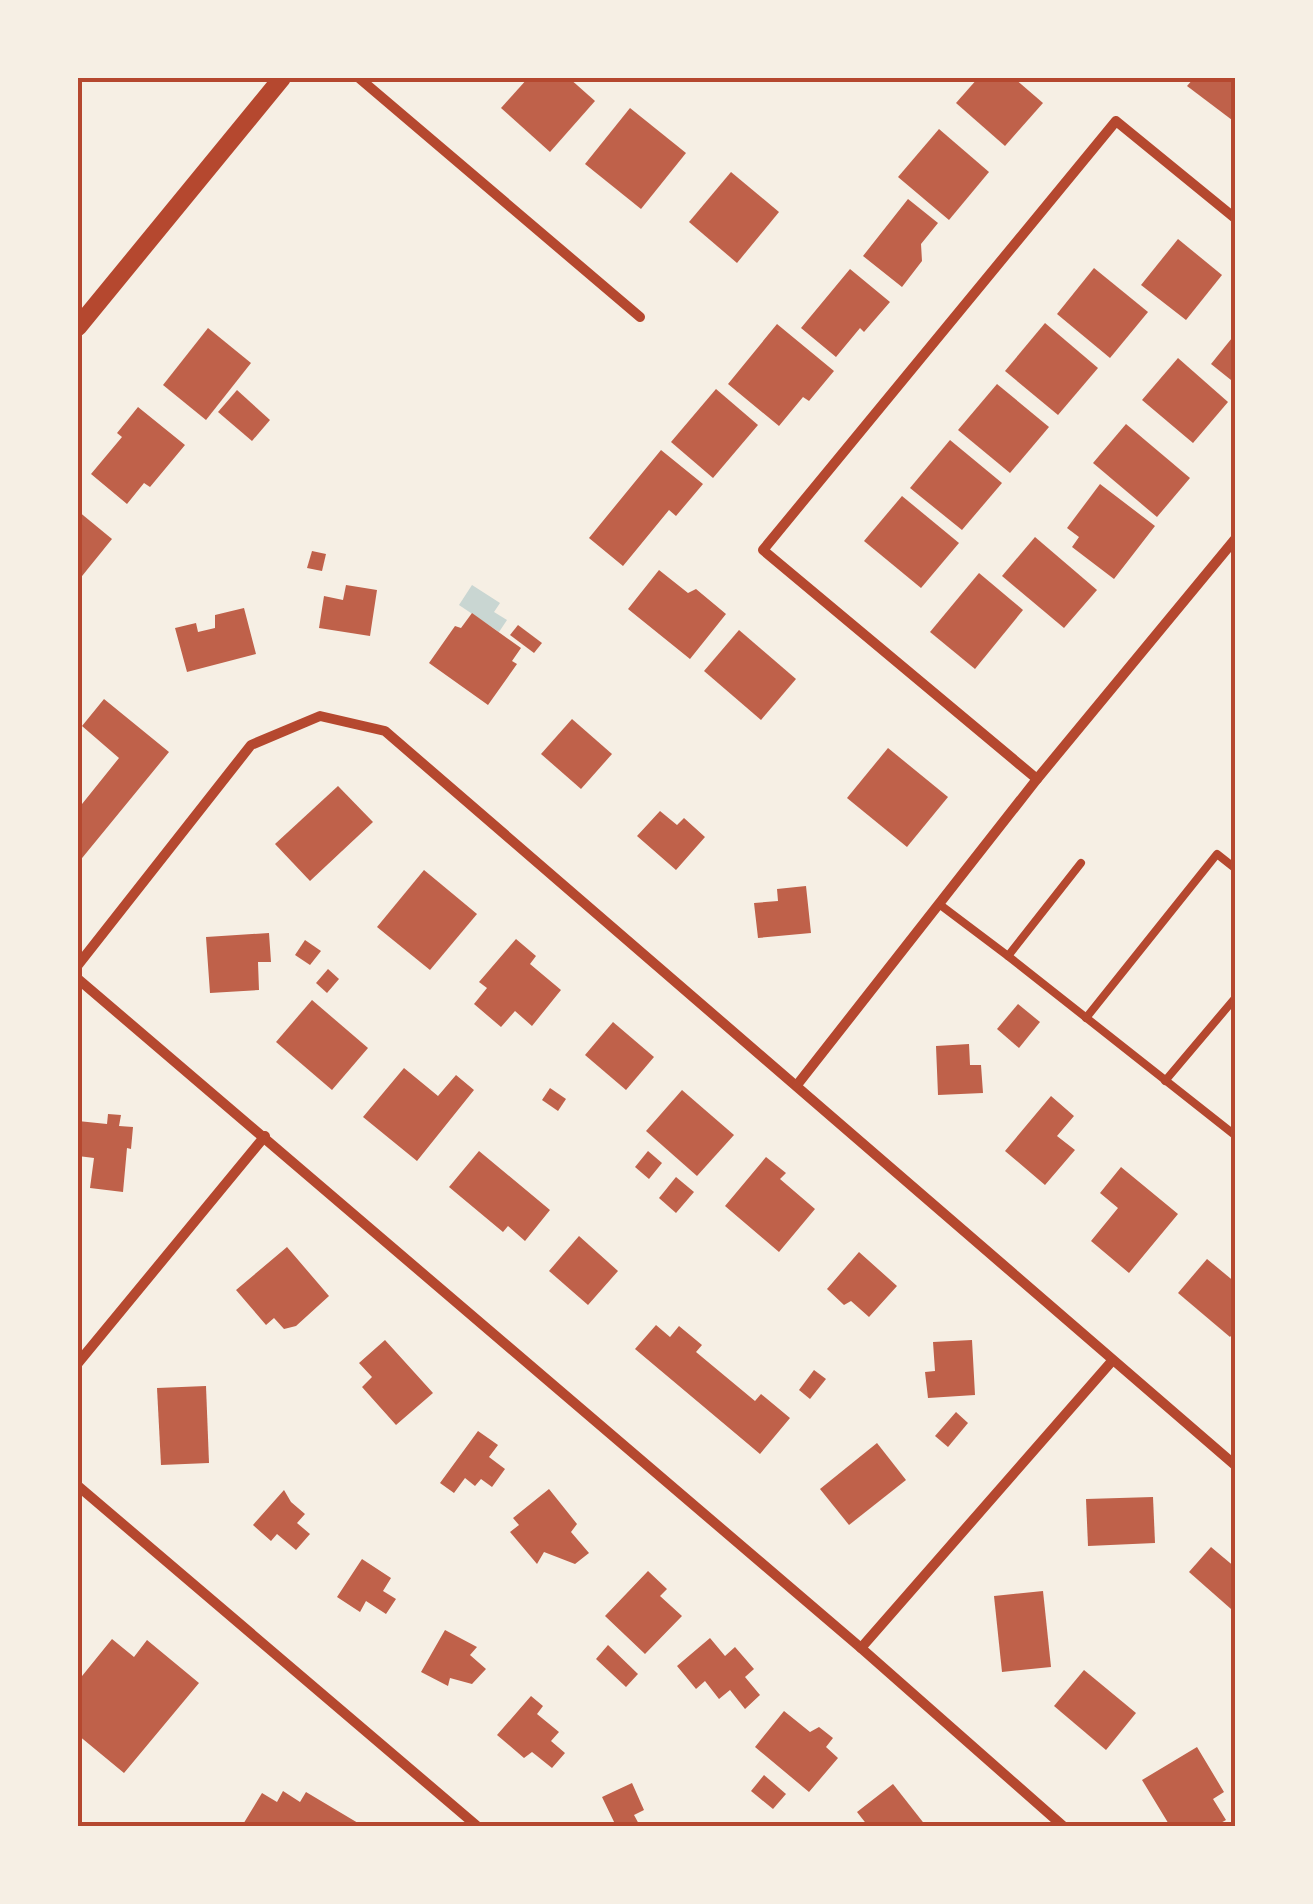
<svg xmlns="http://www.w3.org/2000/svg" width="1313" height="1904" font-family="Montserrat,sans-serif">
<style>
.water{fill:#c9d6d2}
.building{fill:#bf614a}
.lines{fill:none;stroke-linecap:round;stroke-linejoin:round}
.service{stroke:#b5482f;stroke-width:8}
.minor{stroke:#b5482f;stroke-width:10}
.tertiary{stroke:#b5482f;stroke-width:18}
.neatline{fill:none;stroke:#b5482f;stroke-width:4}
</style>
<rect width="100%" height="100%" fill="#f6efe4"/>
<path class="water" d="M472 585 500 603 494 612 507 620 499 632 459 605Z"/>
<g class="building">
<path d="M528 78H569L595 101 550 152 501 108Z"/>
<path d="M978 78H1014L1043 103 1005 146 956 103Z"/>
<path d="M1194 78H1236V123L1187 86Z"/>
<path d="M630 108 686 153 641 209 585 164Z"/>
<path d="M939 129 989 172 949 220 898 177Z"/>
<path d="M731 172 779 212 737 263 689 222Z"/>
<path d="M908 199 938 223 921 244 922 261 902 287 863 256Z"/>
<path d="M1178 239 1222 275 1186 320 1141 285Z"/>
<path d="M1094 268 1148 312 1110 358 1057 314Z"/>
<path d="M850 269 890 302 864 332 860 328 836 357 801 328Z"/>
<path d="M1045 323 1098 368 1058 415 1005 371Z"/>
<path d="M777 324 834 371 809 401 803 397 779 426 728 384Z"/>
<path d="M208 328 251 363 206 420 163 385Z"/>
<path d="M1236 333V384L1211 364Z"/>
<path d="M1178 358 1228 402 1193 443 1142 400Z"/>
<path d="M997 384 1049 427 1010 473 958 430Z"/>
<path d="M716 389 758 425 713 478 671 442Z"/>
<path d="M237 390 270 420 252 441 218 412Z"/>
<path d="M138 407 185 445 150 487 144 483 127 504 91 474 122 437 117 433Z"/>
<path d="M1126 424 1190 478 1157 517 1093 463Z"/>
<path d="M950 440 1002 483 962 530 910 488Z"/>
<path d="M661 450 703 484 676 516 669 510 623 566 589 538Z"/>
<path d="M1100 484 1155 526 1114 579 1072 547 1079 537 1067 528Z"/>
<path d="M902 496 959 543 921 588 864 541Z"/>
<path d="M78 511 112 539 78 581Z"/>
<path d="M1035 537 1097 590 1064 628 1002 576Z"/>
<path d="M312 551 326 554 322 571 307 568Z"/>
<path d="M659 570 688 593 696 589 726 614 690 659 628 609Z"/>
<path d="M979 573 1023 610 975 669 930 632Z"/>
<path d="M346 585 377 590 370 636 319 628 324 596 343 600Z"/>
<path d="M244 608 256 654 187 672 175 628 196 623 198 632 215 628V615Z"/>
<path d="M472 613 521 648 512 661 517 664 488 705 429 663 455 626 461 628Z"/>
<path d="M518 625 542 643 534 653 510 635Z"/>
<path d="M739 630 796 679 761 720 704 671Z"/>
<path d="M104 699 169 752 78 863V809L119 758 82 726Z"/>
<path d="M572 719 612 754 581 789 541 754Z"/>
<path d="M888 748 948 797 907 847 847 798Z"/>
<path d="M338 786 373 822 310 881 275 844Z"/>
<path d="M660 811 677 825 684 818 705 837 676 870 637 836Z"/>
<path d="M424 870 477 914 430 970 377 927Z"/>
<path d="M806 886 811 933 758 938 754 903 778 901 777 889Z"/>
<path d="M269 933 271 962H258L259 990 210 993 206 937Z"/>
<path d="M516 939 536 956 530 964 561 990 532 1026 515 1011 501 1027 474 1004 487 988 479 982Z"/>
<path d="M305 940 321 951 310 965 295 955Z"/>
<path d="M328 969 339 979 327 993 316 983Z"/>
<path d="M312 1000 368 1048 332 1090 276 1042Z"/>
<path d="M1018 1004 1040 1022 1019 1048 997 1029Z"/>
<path d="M613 1022 654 1057 626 1090 585 1055Z"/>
<path d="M969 1044 970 1065H981L983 1093 938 1095 936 1046Z"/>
<path d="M404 1068 438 1096 456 1075 474 1090 417 1161 363 1117Z"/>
<path d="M550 1088 566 1099 558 1111 542 1100Z"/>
<path d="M682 1090 734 1135 697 1176 646 1131Z"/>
<path d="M1051 1096 1074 1116 1057 1136 1075 1150 1045 1185 1005 1151Z"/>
<path d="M108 1114 121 1115 119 1126 133 1127 131 1149 127 1148 123 1192 90 1188 94 1158 78 1156V1121L107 1124Z"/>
<path d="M479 1151 550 1210 525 1241 508 1226 503 1232 449 1187Z"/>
<path d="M648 1151 662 1163 649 1179 635 1167Z"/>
<path d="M766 1157 786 1173 780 1179 815 1209 779 1252 725 1206Z"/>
<path d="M1121 1167 1178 1214 1129 1273 1091 1241 1118 1208 1100 1193Z"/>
<path d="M676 1177 694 1192 676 1213 659 1198Z"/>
<path d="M579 1236 618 1271 588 1305 549 1271Z"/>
<path d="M287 1247 329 1296 296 1326 284 1329 274 1318 266 1325 236 1290Z"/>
<path d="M859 1252 897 1286 869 1317 851 1301 844 1305 827 1289Z"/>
<path d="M1207 1259 1236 1283V1330L1230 1337 1178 1293Z"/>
<path d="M656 1325 670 1337 679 1326 702 1345 696 1352 755 1401 761 1394 790 1418 760 1454 635 1349Z"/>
<path d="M385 1340 433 1393 396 1425 362 1387 372 1377 359 1363Z"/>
<path d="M972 1340 975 1395 928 1398 925 1372 935 1371 933 1342Z"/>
<path d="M814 1370 826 1379 810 1399 799 1390Z"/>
<path d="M206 1386 209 1463 161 1465 157 1388Z"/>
<path d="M956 1412 968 1423 948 1447 935 1436Z"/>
<path d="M478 1431 498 1445 489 1457 505 1469 492 1487 481 1479 475 1486 465 1478 454 1493 440 1483Z"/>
<path d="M877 1443 906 1480 849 1525 820 1489Z"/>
<path d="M549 1489 577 1524 571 1532 589 1553 575 1564 544 1552 537 1564 510 1532 519 1525 513 1518Z"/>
<path d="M284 1490 291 1502 305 1514 297 1523 310 1534 296 1550 277 1534 271 1541 253 1525Z"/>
<path d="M1153 1497 1155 1543 1088 1546 1086 1499Z"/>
<path d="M1211 1547 1236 1568V1605L1231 1609 1189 1572Z"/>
<path d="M362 1559 391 1578 383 1591 396 1599 386 1614 366 1601 360 1612 337 1597Z"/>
<path d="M648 1571 667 1589 660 1596 682 1616 645 1654 605 1616Z"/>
<path d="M1043 1591 1051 1667 1002 1672 994 1596Z"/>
<path d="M445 1630 477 1647 470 1655 486 1669 472 1684 450 1678 448 1686 421 1672Z"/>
<path d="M710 1638 725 1656 735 1647 754 1669 745 1677 760 1695 745 1709 730 1690 719 1699 705 1681 696 1689 677 1666Z"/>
<path d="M112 1639 134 1657 147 1640 199 1683 124 1773 78 1735V1681Z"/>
<path d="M608 1645 638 1674 626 1687 596 1659Z"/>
<path d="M1084 1670 1136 1713 1106 1750 1054 1706Z"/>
<path d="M531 1696 543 1706 537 1714 559 1732 551 1741 565 1753 552 1768 532 1752 524 1758 497 1735Z"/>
<path d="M784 1711 810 1732 819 1727 833 1738 826 1747 838 1758 809 1792 755 1747Z"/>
<path d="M1197 1747 1224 1792 1213 1799 1226 1820 1215 1826H1170L1142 1780Z"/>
<path d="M764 1775 786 1794 773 1809 751 1791Z"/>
<path d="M632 1783 644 1810 634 1815 640 1826H616L602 1797Z"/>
<path d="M893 1784 926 1826H868L857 1812Z"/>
<path d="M283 1791 300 1802 306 1792 358 1823 356 1826H242L262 1793 277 1802Z"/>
</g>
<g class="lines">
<g class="service">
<path d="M939 904 1008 956 1081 863"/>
<path d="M1008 956 1236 1136"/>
<path d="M1086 1018 1217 854 1236 869"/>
<path d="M1165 1081 1236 997"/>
</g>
<g class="minor">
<path d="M359 78 640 317"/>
<path d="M1037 779 763 550 1116 121 1236 219"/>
<path d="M78 965 251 745 320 716 385 731 1236 1466"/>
<path d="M78 979 861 1648 1063 1826"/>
<path d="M797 1085 1037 779 1236 538"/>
<path d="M78 1363 265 1136"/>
<path d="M78 1486 477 1826"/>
<path d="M861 1648 1112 1361"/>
</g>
<path class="tertiary" d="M78 327 282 78"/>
</g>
<rect width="1313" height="1904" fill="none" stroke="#f6efe4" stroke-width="160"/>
<rect x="80" y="80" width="1153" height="1744" class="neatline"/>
</svg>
